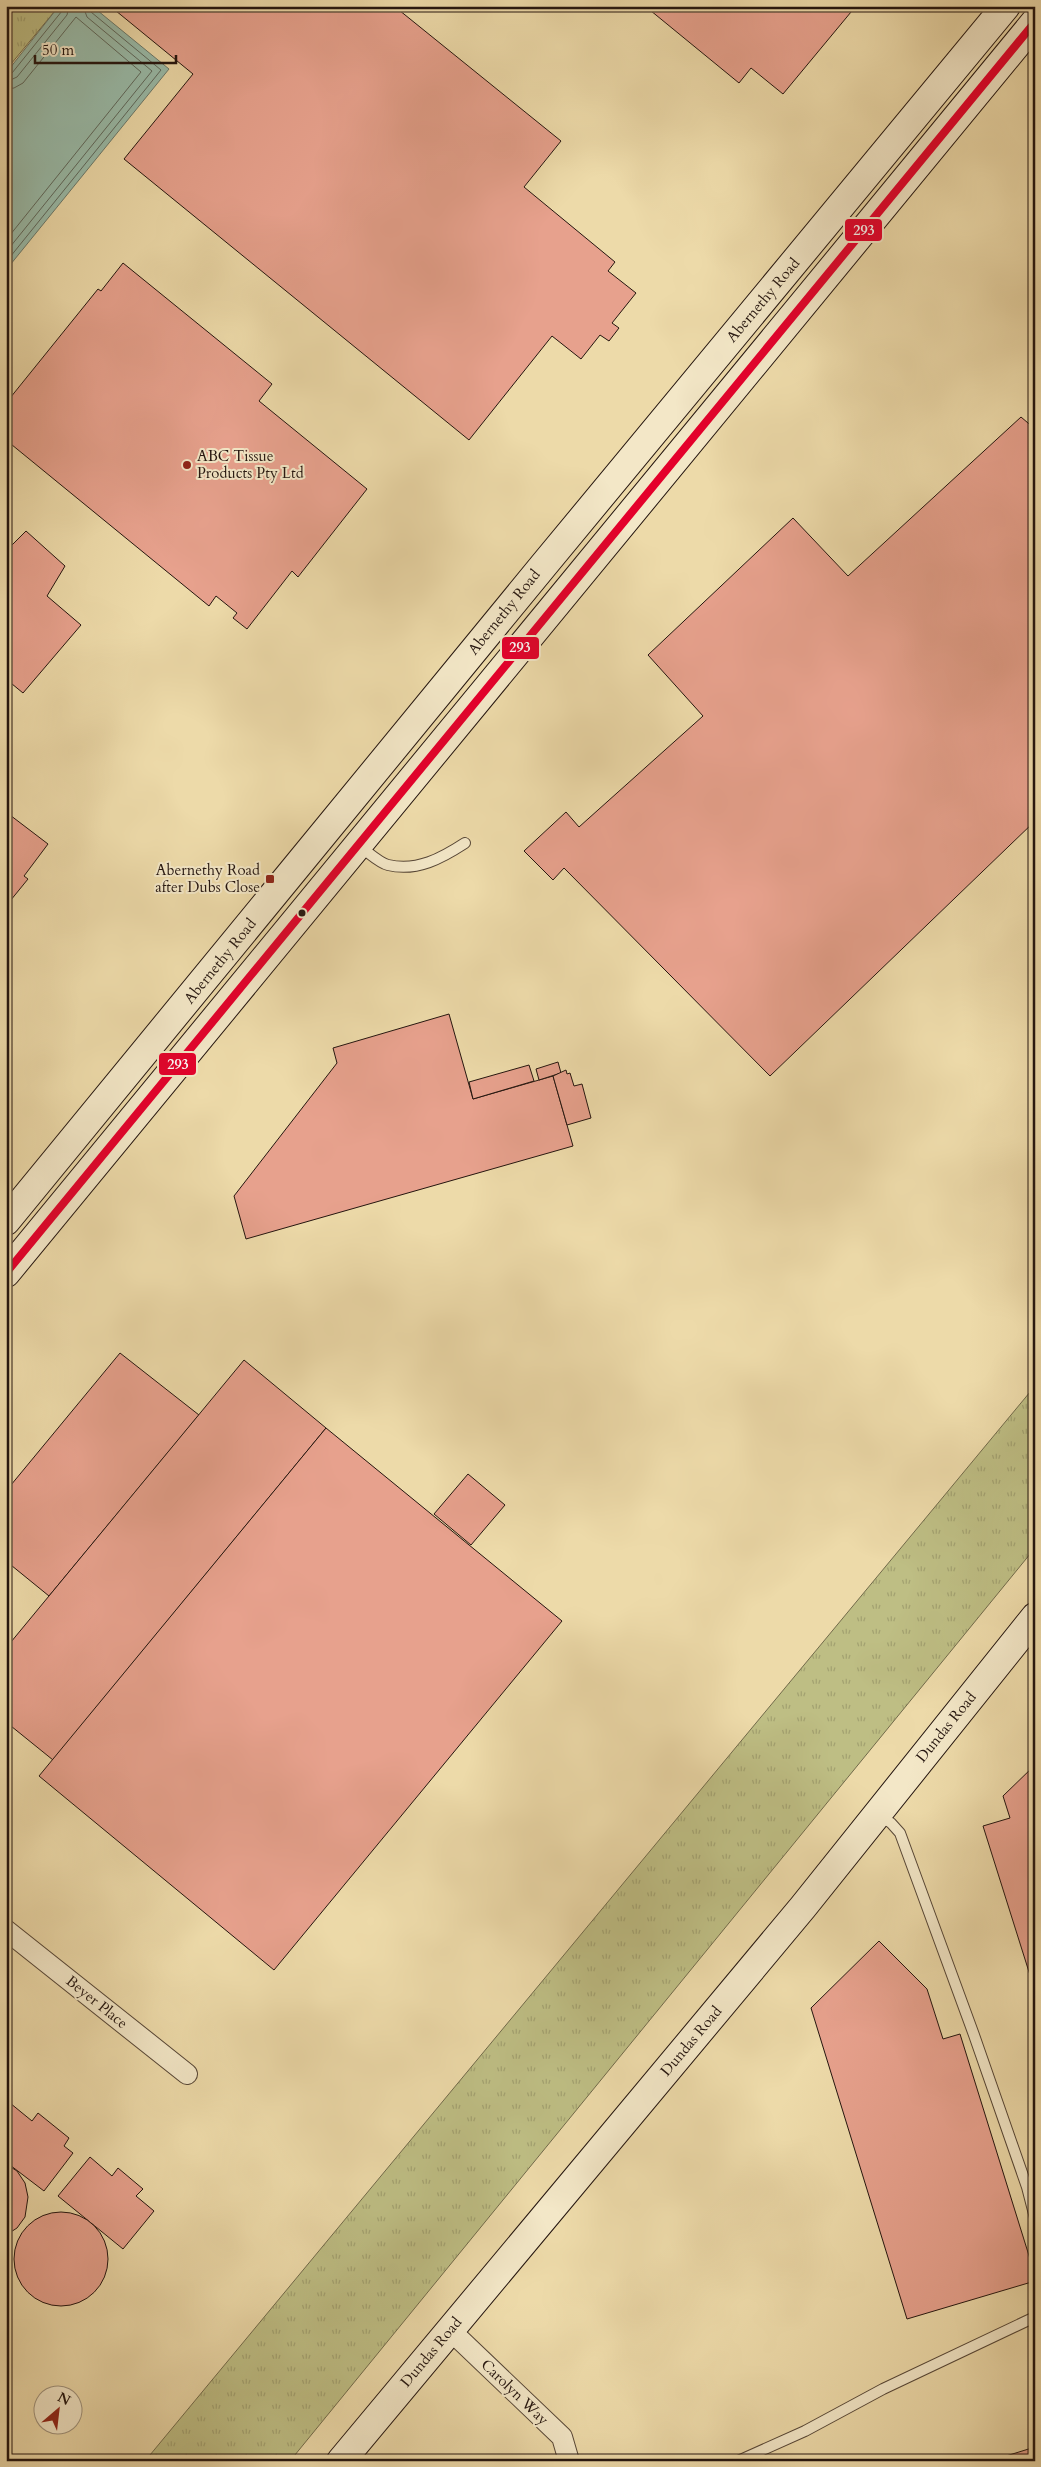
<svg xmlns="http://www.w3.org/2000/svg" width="1041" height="2467" font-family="Cardo,serif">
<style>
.grass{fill:url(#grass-tufts);stroke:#716a4a}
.water{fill:#99bba9;stroke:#6a796b}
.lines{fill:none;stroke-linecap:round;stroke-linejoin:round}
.shore{stroke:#5e685c;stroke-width:1}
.building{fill:#e7a18d;stroke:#24150f}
.service-casing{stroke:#564636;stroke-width:12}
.minor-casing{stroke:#564636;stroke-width:22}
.secondary-casing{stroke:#24150f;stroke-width:30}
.service{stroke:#f3e7c7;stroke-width:10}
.minor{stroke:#f3e7c7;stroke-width:20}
.secondary{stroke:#f3e7c7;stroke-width:28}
.bus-1-casing{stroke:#f3e7c7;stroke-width:11}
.bus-1{stroke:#e4002b;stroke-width:8}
.poi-dot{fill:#8f2418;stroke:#f3e7c7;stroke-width:2}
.bus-dot{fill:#24150f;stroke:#f3e7c7;stroke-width:2}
.labels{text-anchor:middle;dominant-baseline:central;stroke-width:4;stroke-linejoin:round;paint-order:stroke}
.street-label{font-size:15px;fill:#24150f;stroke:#f3e7c7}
.poi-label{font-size:15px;fill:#24150f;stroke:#f3e7c7;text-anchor:start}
.line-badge{stroke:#f3e7c7;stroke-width:2}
.badge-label{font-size:14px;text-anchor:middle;font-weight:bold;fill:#fff}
</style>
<defs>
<pattern id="grass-tufts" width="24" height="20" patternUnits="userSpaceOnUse" patternTransform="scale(1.25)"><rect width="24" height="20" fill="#bebe84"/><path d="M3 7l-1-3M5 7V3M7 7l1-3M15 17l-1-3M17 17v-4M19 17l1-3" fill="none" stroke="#a3a271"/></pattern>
</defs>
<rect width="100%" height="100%" fill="#eddaa9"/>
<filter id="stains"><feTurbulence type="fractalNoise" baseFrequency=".004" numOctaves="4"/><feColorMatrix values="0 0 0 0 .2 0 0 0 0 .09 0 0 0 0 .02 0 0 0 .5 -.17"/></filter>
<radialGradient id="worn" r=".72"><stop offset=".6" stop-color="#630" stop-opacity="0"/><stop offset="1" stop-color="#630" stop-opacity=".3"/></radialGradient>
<g class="grass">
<path d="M6 6H59L6 70Z"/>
<path d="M1035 1386V1548L290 2461H145Z"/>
</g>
<path class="water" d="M59 6H92L169 69 6 270V73Z"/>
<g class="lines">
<g class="shore">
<path d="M6 76 12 73 62 11 63 6"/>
<path d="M6 82 17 77 67 15 69 6"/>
<path d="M6 89 14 88 23 83 76 17 141 72 6 240"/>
<path d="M6 252 152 71 87 17 83 6"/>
<path d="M6 262 161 70 91 12 89 6"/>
</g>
</g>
<g class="building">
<path d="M110 6H305L310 11 314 6H394L561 141 524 187 615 262 608 271 636 293 612 323 619 328 609 341 600 335 581 359 552 336 469 440 124 159 193 74Z"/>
<path d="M645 6H856L783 94 751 68 739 83Z"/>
<path d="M123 263 272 384 259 401 367 489 298 577 292 571 247 629 233 618 237 613 216 596 209 606 6 440V403L98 289 101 291Z"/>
<path d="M1021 417 1035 429V821L770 1076 564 868 553 880 524 851 566 812 579 827 703 716 648 655 793 518 848 576Z"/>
<path d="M26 531 65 566 47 596 81 625 23 693 6 679V546L9 548Z"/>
<path d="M6 812 48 844 24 876 28 879 6 906Z"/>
<path d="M449 1014 473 1099 553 1076 573 1146 246 1239 234 1196 337 1063 333 1048Z"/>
<path d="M558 1062 561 1073 539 1080 536 1069Z"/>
<path d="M529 1065 534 1081 473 1099 469 1082Z"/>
<path d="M566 1070 567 1074 570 1073 574 1086 582 1084 591 1118 567 1125 553 1076Z"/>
<path d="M120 1353 199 1415 49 1596 6 1561V1491Z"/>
<path d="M244 1360 326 1428 53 1760 6 1722V1648Z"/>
<path d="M326 1428 562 1621 274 1970 39 1776Z"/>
<path d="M468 1474 505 1505 471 1545 434 1514Z"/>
<path d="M1035 1765V1991L983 1826 1010 1818 1003 1796Z"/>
<path d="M879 1941 927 1989 943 2039 960 2034 1035 2275V2281L907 2319 811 2008Z"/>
<path d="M10 2103 32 2121 38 2113 69 2138 64 2146 73 2153 44 2191 6 2162V2108Z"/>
<path d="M90 2157 112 2176 118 2168 143 2189 136 2196 154 2211 123 2249 58 2196Z"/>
<path d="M6 2164 17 2171 25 2183 28 2197 25 2217 17 2228 6 2235Z"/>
<circle cx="61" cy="2259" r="47"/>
<path d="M1035 2447V2461H990Z"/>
</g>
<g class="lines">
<defs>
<g id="service">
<path d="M359 846C367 851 379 863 388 865 417 872 442 858 465 843"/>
<path d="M878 1815 891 1823 900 1833 974 2035 1027 2187 1035 2218"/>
<path d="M738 2461 805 2431 883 2389 1035 2317"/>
</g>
<g id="minor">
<path d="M6 1930 187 2074"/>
<path d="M450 2330 562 2437 569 2461"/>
</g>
<g id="secondary">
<path d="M6 1221 543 566 1006 6"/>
<path d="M6 1273 1035 22"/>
<path d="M341 2461 803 1907 1035 1617"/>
</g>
</defs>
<use href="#service" class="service-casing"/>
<use href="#minor" class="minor-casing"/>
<use href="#secondary" class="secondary-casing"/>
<use href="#service" class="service"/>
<use href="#minor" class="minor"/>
<use href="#secondary" class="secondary"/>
<defs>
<path id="bus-1" d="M6 1273 1035 22"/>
</defs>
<use href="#bus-1" class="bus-1-casing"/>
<use href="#bus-1" class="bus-1"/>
</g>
<g class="poi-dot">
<circle cx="187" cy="465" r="5"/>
<rect x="265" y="874" width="10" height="10" rx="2.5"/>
</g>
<circle class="bus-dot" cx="302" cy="913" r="4.5"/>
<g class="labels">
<g class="street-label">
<text transform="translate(763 300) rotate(-50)">Abernethy Road</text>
<text transform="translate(504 612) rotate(-51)">Abernethy Road</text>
<text transform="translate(220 961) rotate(-51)">Abernethy Road</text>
<text transform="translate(946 1727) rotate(-51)">Dundas Road</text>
<text transform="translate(97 2002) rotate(39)">Beyer Place</text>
<text transform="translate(691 2041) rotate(-50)">Dundas Road</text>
<text transform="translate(431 2352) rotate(-50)">Dundas Road</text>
<text transform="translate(515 2392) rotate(44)">Carolyn Way</text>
</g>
<g class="poi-label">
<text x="197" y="456">ABC Tissue<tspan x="197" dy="17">Products Pty Ltd</tspan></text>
<text x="260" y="870" text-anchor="end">Abernethy Road<tspan x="260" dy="17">after Dubs Close</tspan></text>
</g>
</g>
<g class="line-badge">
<rect x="844" y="218" width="39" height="24" rx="5" fill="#e4002b"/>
<rect x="501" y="636" width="39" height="24" rx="5" fill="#e4002b"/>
<rect x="158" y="1052" width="39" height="24" rx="5" fill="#e4002b"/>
</g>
<g class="badge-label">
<text x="864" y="235">293</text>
<text x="520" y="652">293</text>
<text x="178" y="1069">293</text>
</g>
<rect width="1041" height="2467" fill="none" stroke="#eddaa9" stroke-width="25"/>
<rect x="8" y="8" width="1026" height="2452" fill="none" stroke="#24150f" stroke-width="2.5"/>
<rect x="12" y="12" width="1016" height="2442" fill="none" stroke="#24150f"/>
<g transform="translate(58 2410) rotate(28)"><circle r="24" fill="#f3e7c7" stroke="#a0937d"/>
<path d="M0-4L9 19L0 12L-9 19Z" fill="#8f2418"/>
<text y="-8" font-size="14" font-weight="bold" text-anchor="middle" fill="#24150f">N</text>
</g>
<path d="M35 55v8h141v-8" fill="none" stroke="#24150f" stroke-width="2.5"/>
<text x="42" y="55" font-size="15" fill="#24150f" stroke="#f3e7c7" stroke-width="4" paint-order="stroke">50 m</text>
<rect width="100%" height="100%" filter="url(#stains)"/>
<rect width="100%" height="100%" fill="url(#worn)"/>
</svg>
